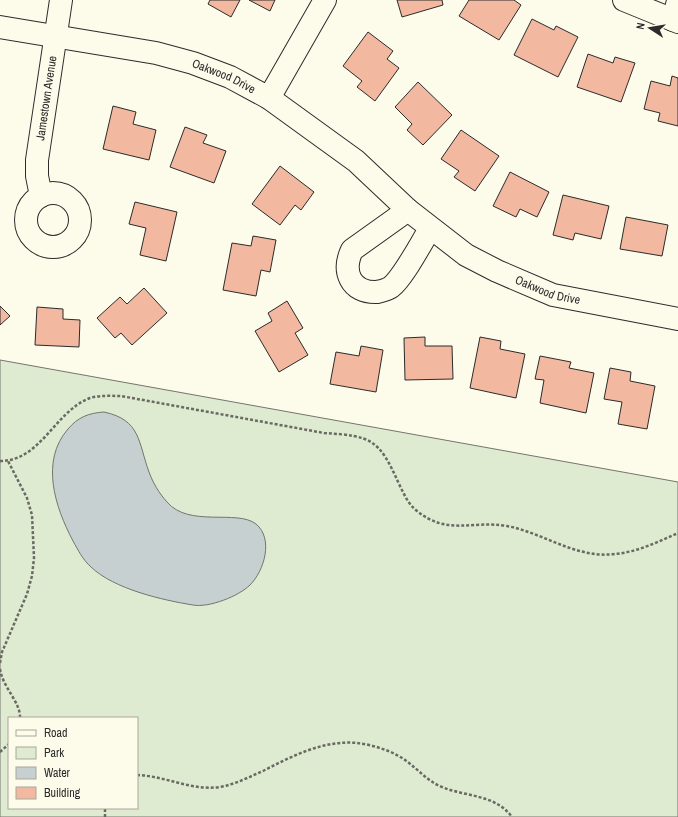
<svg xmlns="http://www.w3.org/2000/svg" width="678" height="817" font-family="'Archivo Narrow',sans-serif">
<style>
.green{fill:#deebd1;stroke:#74746e;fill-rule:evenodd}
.water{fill:#c7d0d0;stroke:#74746e}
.building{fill:#f2b8a0;stroke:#2b2b2b}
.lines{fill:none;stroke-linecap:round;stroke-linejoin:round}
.minor-casing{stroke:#2b2b2b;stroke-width:24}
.path{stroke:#6a6964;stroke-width:2.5;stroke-dasharray:3 2;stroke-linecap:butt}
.minor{stroke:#fdfbea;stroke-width:22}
.labels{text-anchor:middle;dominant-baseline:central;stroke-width:3;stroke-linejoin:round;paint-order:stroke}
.street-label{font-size:12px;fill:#2b2b2b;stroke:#fdfbea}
</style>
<rect width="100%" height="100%" fill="#fdfbea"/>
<path class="green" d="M0 360 678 482V817H0ZM9 718H137V808H9Z"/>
<path class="water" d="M104 412C141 420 138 442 149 472 153 483 159 493 167 502 189 528 237 509 256 524 274 539 264 571 250 585 239 596 209 608 193 605 162 600 114 589 91 567 83 560 78 550 73 541 55 507 40 461 68 429 78 417 89 413 104 412Z"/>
<g class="building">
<path d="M210 0H240L231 17 208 4Z"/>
<path d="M249 0H275L270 11Z"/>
<path d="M397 0H442L443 5 402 17Z"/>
<path d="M469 0H514L521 5 499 40 459 16Z"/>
<path d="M532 19 554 30 556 26 578 37 558 77 514 55Z"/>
<path d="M368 32 393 51 387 59 399 68 375 101 357 87 362 81 343 66Z"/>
<path d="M588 54 613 63 615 57 635 63 621 102 577 87Z"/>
<path d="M672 76 678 78V126L658 121 660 113 644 109 651 81 670 86Z"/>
<path d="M418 82 452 115 423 145 407 130 412 124 395 107Z"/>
<path d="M113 106 136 112 133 124 156 130 149 160 103 149Z"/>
<path d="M185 127 207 135 203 143 226 151 214 183 170 167Z"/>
<path d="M461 130 499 156 475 191 454 177 459 171 441 159Z"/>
<path d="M280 166 314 192 301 210 295 205 280 225 252 204Z"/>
<path d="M510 172 549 192 537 217 520 209 516 217 493 206Z"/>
<path d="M563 195 609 206 601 239 575 233 573 240 553 235Z"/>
<path d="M135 202 177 212 166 261 140 255 146 228 129 224Z"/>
<path d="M626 217 668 225 662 256 620 249Z"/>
<path d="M253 236 276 240 270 272 261 270 256 296 223 290 232 243 251 246Z"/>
<path d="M144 288 167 313 132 345 121 333 115 338 97 318 120 297 127 304Z"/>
<path d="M287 301 303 328 295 333 308 355 279 372 255 331 272 321 268 313Z"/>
<path d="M0 306 10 316 0 325Z"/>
<path d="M37 307 63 309V319L80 320 79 347 35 345Z"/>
<path d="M425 337V346H452L453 379 405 380 404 338Z"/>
<path d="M480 337 501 341 500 349 525 354 516 398 470 388Z"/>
<path d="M361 346 383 350 376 392 330 384 336 352 359 356Z"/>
<path d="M540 356 571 362 569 368 594 373 586 413 540 403 544 380 535 379Z"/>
<path d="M610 368 631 372 630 381 655 386 647 429 618 424 622 402 604 399Z"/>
</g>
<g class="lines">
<defs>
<g id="minor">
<path d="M624 0 678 22"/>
<path d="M673 20 678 1"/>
<path id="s1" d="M0 27 156 53 193 63 230 77 269 98 356 161 408 210 466 255 497 271 553 295 678 319"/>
<path d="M269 98 325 0"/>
<circle cx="53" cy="220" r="27"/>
<path id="s2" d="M41 196 37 176V160L61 0"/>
<path d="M408 210 352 250C342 271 350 293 377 292 381 291 387 290 391 287 403 278 421 243 430 229"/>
</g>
</defs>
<use href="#minor" class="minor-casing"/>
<g class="path">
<path d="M0 461C41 461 55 411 90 398 100 395 111 396 121 396L324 433C372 436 379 439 399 484 404 494 408 504 417 511 448 536 472 520 507 526 544 533 576 559 615 554 637 552 658 542 678 533"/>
<path d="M0 663 2 652 27 594 32 576 34 558 32 515 27 498 8 461"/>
<path d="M0 669C2 686 21 703 20 718"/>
<path d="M0 752 9 744"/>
<path d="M137 775C166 776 191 791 220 787 236 784 249 777 263 771 296 754 331 736 369 745 382 748 395 753 405 760 418 769 427 781 442 787 466 797 495 794 512 817"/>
<path d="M105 817V808"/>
</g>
<use href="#minor" class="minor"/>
</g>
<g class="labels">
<g class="street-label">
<text stroke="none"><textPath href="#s1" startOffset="230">Oakwood Drive</textPath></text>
<text stroke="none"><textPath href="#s2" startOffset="99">Jamestown Avenue</textPath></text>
<text stroke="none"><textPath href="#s1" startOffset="622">Oakwood Drive</textPath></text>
</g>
</g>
<rect x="8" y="717" width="130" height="92" fill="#fdfbea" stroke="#a9a89e"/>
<rect x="16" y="730" width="20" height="6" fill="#fdfbea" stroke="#a9a89e"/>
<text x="44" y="737" font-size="12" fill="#2b2b2b">Road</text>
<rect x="16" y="747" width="20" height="12" fill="#deebd1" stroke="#a9a89e"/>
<text x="44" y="757" font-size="12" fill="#2b2b2b">Park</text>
<rect x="16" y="767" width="20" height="12" fill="#c7d0d0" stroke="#a9a89e"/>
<text x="44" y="777" font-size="12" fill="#2b2b2b">Water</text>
<rect x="16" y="787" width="20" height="12" fill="#f2b8a0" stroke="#a9a89e"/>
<text x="44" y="797" font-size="12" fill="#2b2b2b">Building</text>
<g transform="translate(650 28) rotate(282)" stroke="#fdfbea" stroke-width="3" paint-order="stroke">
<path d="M0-3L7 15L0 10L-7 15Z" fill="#2b2b2b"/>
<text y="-6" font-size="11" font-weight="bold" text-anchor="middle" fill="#2b2b2b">N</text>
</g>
</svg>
